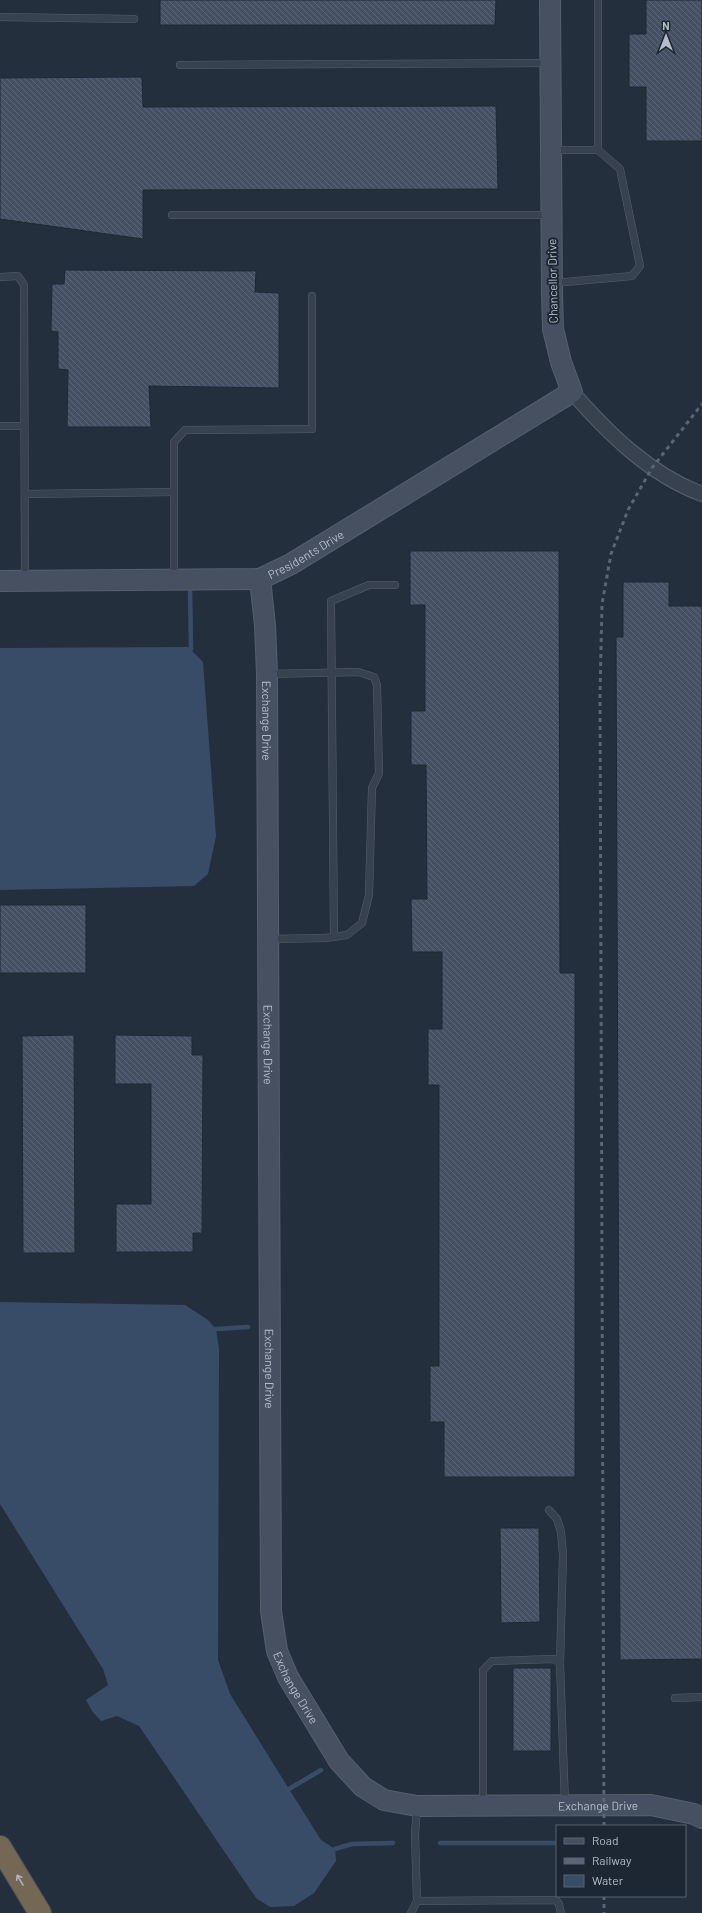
<svg xmlns="http://www.w3.org/2000/svg" width="702" height="1913" font-family="Barlow,sans-serif">
<style>
.water{fill:#394c67}
.lines{fill:none;stroke-linecap:round;stroke-linejoin:round}
.stream{stroke:#394c67;stroke-width:4.5}
.building{fill:url(#building-back-hatch);stroke:#1f2835}
.lane-casing{stroke:#565f6c;stroke-width:8}
.street-casing{stroke:#565f6c;stroke-width:16}
.secondary-casing{stroke:#565f6c;stroke-width:22}
.highway-casing{stroke:#434c59;stroke-width:24}
.lane{stroke:#38414e;stroke-width:7}
.street{stroke:#38414e;stroke-width:14}
.secondary{stroke:#465061;stroke-width:20}
.highway{stroke:#746855;stroke-width:22}
.rail{stroke:#5a6575;stroke-width:3;stroke-dasharray:4 4;stroke-linecap:butt}
.oneway{stroke:#aeb4bd}
.labels{text-anchor:middle;dominant-baseline:central;stroke-width:4;stroke-linejoin:round;paint-order:stroke}
.street-label{font-size:12px;fill:#b4bcc9;stroke:#1d2633}
</style>
<defs>
<pattern id="building-back-hatch" width="6" height="6" patternUnits="userSpaceOnUse"><rect width="6" height="6" fill="#455162"/><path d="M-1 5l2 2M0 0l6 6M5-1l2 2" fill="none" stroke="#5d6877"/></pattern>
</defs>
<rect width="100%" height="100%" fill="#242f3e"/>
<g class="water">
<path d="M188 647 203 662 216 836 208 874 194 886 0 890V648Z"/>
<path d="M0 1302 185 1305 208 1320 216 1329 219 1349 218 1660 230 1694 289 1789 321 1840 335 1849 336 1861 314 1893 294 1906 270 1907 256 1898 139 1726 117 1716 101 1721 92 1711 86 1700 108 1685 103 1669 0 1504Z"/>
</g>
<g class="lines">
<g class="stream">
<path d="M190 588 191 649"/>
<path d="M216 1329 248 1327"/>
<path d="M289 1789 321 1770"/>
<path d="M440 1843H557"/>
<path d="M335 1849 352 1844 393 1843"/>
</g>
</g>
<g class="building">
<path d="M160 0H496L495 25H160Z"/>
<path d="M646 0H702V141H646V87H629V34H646Z"/>
<path d="M142 77 143 107 496 106 498 189 143 190V239L0 219V78Z"/>
<path d="M65 270 256 271 255 292 279 293V388L149 386 151 427H67L68 370 58 369V332L51 331 52 284H64Z"/>
<path d="M410 551H559L560 973H575V1477H444V1422H430V1366H439V1085H428V1029H442V952H412L411 899H427L426 765H411V711H425V605H410Z"/>
<path d="M623 582H669V606H702V1659L620 1660 616 637H623Z"/>
<rect x="0" y="905" width="86" height="68"/>
<path d="M74 1035 75 1253H23L22 1036Z"/>
<path d="M115 1035 192 1036V1055H203L202 1233H193V1252H116V1204H151V1084H115Z"/>
<path d="M500 1528H539L540 1622 501 1623Z"/>
<rect x="513" y="1668" width="38" height="83"/>
</g>
<g class="lines">
<defs>
<g id="lane">
<path d="M0 17 134 19"/>
<path d="M180 65 550 63"/>
<path d="M553 150H598V0"/>
<path d="M172 215H551"/>
<path d="M0 277 18 276 24 285 25 581"/>
<path d="M554 283 632 276 640 266 620 169 598 150"/>
<path d="M0 426H24"/>
<path d="M25 494 173 492"/>
<path d="M174 579V442L185 430 312 429V296"/>
<path d="M269 674 358 672 374 677 377 685 379 773 372 788 369 895 362 923 347 935 325 938 269 939"/>
<path d="M334 937 331 601 369 585H395"/>
<path d="M549 1510 557 1519 561 1532 563 1555 560 1663"/>
<path d="M675 1698 702 1697"/>
<path d="M483 1804V1670L492 1661 554 1659 560 1663 565 1805"/>
<path d="M417 1901 556 1900 559 1904 561 1913"/>
<path d="M411 1913 417 1901 415 1834 417 1807"/>
</g>
<path id="street" d="M572 392C608 433 650 475 702 494"/>
<g id="secondary">
<path id="s1" d="M260 579 265 625 267 674 271 1611 277 1651 288 1677 339 1761 363 1787 384 1800 417 1806 651 1805 694 1814 702 1818"/>
<path id="s2" d="M0 581 260 579 291 564 572 392 561 362 553 329 552 294 550 0"/>
</g>
<path id="highway" d="M0 1847 40 1913"/>
</defs>
<use href="#lane" class="lane-casing"/>
<use href="#street" class="street-casing"/>
<use href="#secondary" class="secondary-casing"/>
<use href="#highway" class="highway-casing"/>
<use href="#lane" class="lane"/>
<use href="#street" class="street"/>
<use href="#secondary" class="secondary"/>
<use href="#highway" class="highway"/>
<g class="rail">
<path d="M604 1826 600 695 602 604 611 554 628 510 652 468 702 404"/>
<path d="M604 1896V1913"/>
</g>
</g>
<defs><path id="oneway-shaft" d="M-6 0H5M1.5-3L5.5 0L1.5 3" fill="none" stroke-width="1.6" stroke-linecap="round" stroke-linejoin="round"/></defs>
<use class="oneway" href="#oneway-shaft" transform="translate(20 1880) rotate(-121)"/>
<g class="labels">
<g class="street-label">
<text transform="translate(552 281) rotate(-91)">Chancellor Drive</text>
<text stroke="none"><textPath href="#s2" startOffset="312">Presidents Drive</textPath></text>
<text stroke="none"><textPath href="#s1" startOffset="142">Exchange Drive</textPath></text>
<text stroke="none"><textPath href="#s1" startOffset="466">Exchange Drive</textPath></text>
<text stroke="none"><textPath href="#s1" startOffset="790">Exchange Drive</textPath></text>
<text stroke="none"><textPath href="#s1" startOffset="1114">Exchange Drive</textPath></text>
<text stroke="none"><textPath href="#s1" startOffset="1474">Exchange Drive</textPath></text>
</g>
</g>
<rect x="556" y="1825" width="130" height="72" fill="#1d2633" stroke="#59626f"/>
<rect x="564" y="1838" width="20" height="6" fill="#465061" stroke="#59626f"/>
<text x="592" y="1845" font-size="12" fill="#b4bcc9">Road</text>
<rect x="564" y="1858" width="20" height="6" fill="#5a6575" stroke="#59626f"/>
<text x="592" y="1865" font-size="12" fill="#b4bcc9">Railway</text>
<rect x="564" y="1875" width="20" height="12" fill="#394c67" stroke="#59626f"/>
<text x="592" y="1885" font-size="12" fill="#b4bcc9">Water</text>
<g transform="translate(666 36)" stroke="#1d2633" stroke-width="3" paint-order="stroke">
<path d="M0-3L7 15L0 10L-7 15Z" fill="#b4bcc9"/>
<text y="-6" font-size="11" font-weight="bold" text-anchor="middle" fill="#b4bcc9">N</text>
</g>
</svg>
